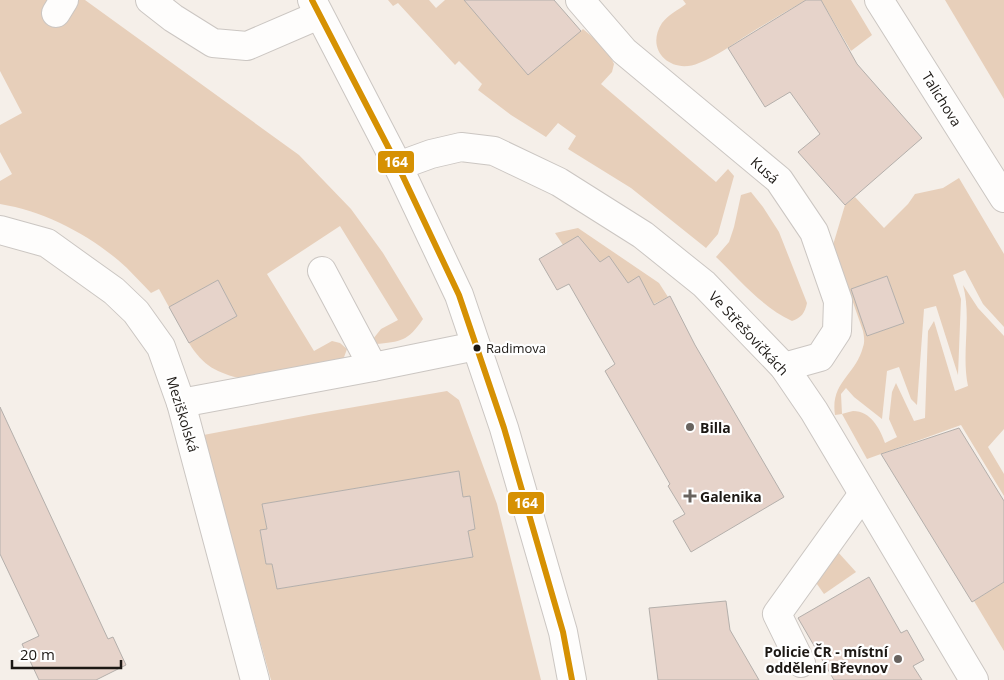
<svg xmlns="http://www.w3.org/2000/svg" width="1004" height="680" font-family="'Open Sans',sans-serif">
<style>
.green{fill:#e7cfba;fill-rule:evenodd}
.building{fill:#e6d3ca;stroke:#b4afab}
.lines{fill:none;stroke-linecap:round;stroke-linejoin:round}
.minor-casing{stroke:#cbc6c2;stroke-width:30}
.minor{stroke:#fefdfc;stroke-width:28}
.bus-1-casing{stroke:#fff;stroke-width:10}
.bus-1{stroke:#d69103;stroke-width:6}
.bus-dot{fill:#1c1814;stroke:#fff;stroke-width:2}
.poi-dot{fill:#68635f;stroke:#fff;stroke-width:2}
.labels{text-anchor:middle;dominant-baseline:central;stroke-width:4.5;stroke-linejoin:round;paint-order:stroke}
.bus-label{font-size:13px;fill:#1c1814;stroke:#fff;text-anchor:start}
.street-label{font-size:14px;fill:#1c1814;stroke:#fff}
.poi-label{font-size:14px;font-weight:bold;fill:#1c1814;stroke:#fff;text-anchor:start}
.line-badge{stroke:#fff;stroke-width:2}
.badge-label{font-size:14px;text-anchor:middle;font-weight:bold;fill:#fff}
</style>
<rect width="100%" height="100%" fill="#f5efe9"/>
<g class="green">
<path d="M0 0H85L299 155 351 209 383 253 423 319C408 341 401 342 375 344L373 339 381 329 398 320 340 226 267 274 314 351 332 341 340 343 347 349 343 360 243 379C217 373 203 366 189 343L237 316 218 280 169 307 159 289 151 293C140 282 130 270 118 260 84 232 43 211 0 204V181L12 174 0 152V125L22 113 0 71Z"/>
<path d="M388 0H429L436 8 445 0H464L581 31 583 29 607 49 614 64 612 72 601 84 716 182 728 169 734 176 718 234 706 248 631 188 568 149 576 136 558 123 546 137 511 115 478 90 482 84 459 61 455 65 398 3 393 6Z"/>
<path d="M683 0H806C787 11 768 22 749 34 733 44 717 56 699 63 672 75 644 51 662 23 668 15 678 10 686 4Z"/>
<path d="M821 0H851L872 35 851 51Z"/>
<path d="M945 0H1004V99Z"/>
<path d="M959 178 1004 254V327L983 304 965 270 953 275 961 299 958 375 936 306 924 309 917 405 911 399 899 367 887 371 882 419 854 397 846 388 841 394 842 414C845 413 849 412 853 411 871 411 880 429 885 443L897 437 889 419 892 392 896 383 914 421 925 418 928 331 934 321 955 391 968 386C961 353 972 318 963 285L978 308 1004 336V429L988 447 1004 474V496L961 425 867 459 842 414 835 415C830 382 856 375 863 347 865 342 864 336 863 331L833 245 845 205 855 197 884 228 908 204 915 194 943 188ZM887 276 904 323 867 336 851 289Z"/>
<path d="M751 192 763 207 779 232 807 303C805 313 801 318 792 321 763 308 739 279 716 257L729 242 734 227 741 195Z"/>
<path d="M578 228 659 283 668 297 654 304 639 279V277L623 285 609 257 594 265 579 239 580 238 579 236 563 245 555 233Z"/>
<path d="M447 391 459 400 497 504 541 680H271L253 616 193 437 314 414ZM459 471 463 497 470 496 475 529 468 531 473 557 277 589 272 564H266L260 531 267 529 262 504Z"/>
<path d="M827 540 856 572 824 594 800 560Z"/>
<path d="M1004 582V651L974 601Z"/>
</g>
<g class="building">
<path d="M464 0H554L581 31 528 75Z"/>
<path d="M806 0H821L857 64 922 138 845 205 798 152 820 134 790 92 765 107 728 48Z"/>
<path d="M578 236 600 262 609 256 628 283 639 276 654 305 670 296 695 345 784 497 691 552 673 521 685 514 668 486 670 484 605 371 615 364 569 284 557 290 539 259Z"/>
<path d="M887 276 904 323 867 336 851 289Z"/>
<path d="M218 280 237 316 189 343 169 307Z"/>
<path d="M0 407 108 639 113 637 126 665 96 680H39L22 644 39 636 0 554Z"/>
<path d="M959 428 1004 501V582L972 602 881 454Z"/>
<path d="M459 471 463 497 470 496 475 529 468 531 473 557 277 589 272 564H266L260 530 267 529 262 504Z"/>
<path d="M869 577 901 633 907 630 924 660 913 666 922 680H834L798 618Z"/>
<path d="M726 601 730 630 759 680H658L649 608Z"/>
</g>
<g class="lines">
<defs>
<g id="minor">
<path d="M150 0 173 18 213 43 247 46 319 15"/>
<path d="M312 0 398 166 459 295 504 428 563 632 572 680"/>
<path d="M580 0 624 51 779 180 814 232 838 301 837 331 820 357 784 367"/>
<path d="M879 0 1004 198"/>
<path d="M56 13 64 0"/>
<path d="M398 166 431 154 461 147 494 151 559 182 643 235 704 284 784 367 814 411 974 680"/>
<path d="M0 230 47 243 114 291 136 312 161 347 181 403 255 680"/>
<path d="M322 271 373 367"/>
<path d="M181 403 373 367 476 346"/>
<path d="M801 663 777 614 863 494"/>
</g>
</defs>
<use href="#minor" class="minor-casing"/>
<use href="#minor" class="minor"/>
<defs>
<path id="bus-1" d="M312 0 398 166 459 295 504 428 563 632 572 680"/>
</defs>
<use href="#bus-1" class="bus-1-casing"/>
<use href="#bus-1" class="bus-1"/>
</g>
<circle class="bus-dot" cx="477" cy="348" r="4.5"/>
<g class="poi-dot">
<circle cx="690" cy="427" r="5"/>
<path d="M687.5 488.5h5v5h5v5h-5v5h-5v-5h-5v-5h5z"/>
<circle cx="898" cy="659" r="5"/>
</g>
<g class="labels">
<g class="bus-label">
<text x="486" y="348">Radimova</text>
</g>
<g class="street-label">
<text transform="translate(942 99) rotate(58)">Talichova</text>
<text transform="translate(765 170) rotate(42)">Kusá</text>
<text transform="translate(749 333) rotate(47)">Ve Střešovičkách</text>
<text transform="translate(183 414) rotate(73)">Meziškolská</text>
</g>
<g class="poi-label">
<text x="700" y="427">Billa</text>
<text x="700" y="496">Galenika</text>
<text x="888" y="651" text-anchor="end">Policie ČR - místní<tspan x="888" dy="16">oddělení Břevnov</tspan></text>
</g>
</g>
<g class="line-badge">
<rect x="377" y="150" width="38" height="24" rx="5" fill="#d69103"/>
<rect x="507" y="491" width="38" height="24" rx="5" fill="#d69103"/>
</g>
<g class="badge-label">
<text x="396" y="167">164</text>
<text x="526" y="508">164</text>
</g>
<path d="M12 660v8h109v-8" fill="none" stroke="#1c1814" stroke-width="2.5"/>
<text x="20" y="660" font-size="15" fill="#1c1814" stroke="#ffffff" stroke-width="4" paint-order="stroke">20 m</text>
</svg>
